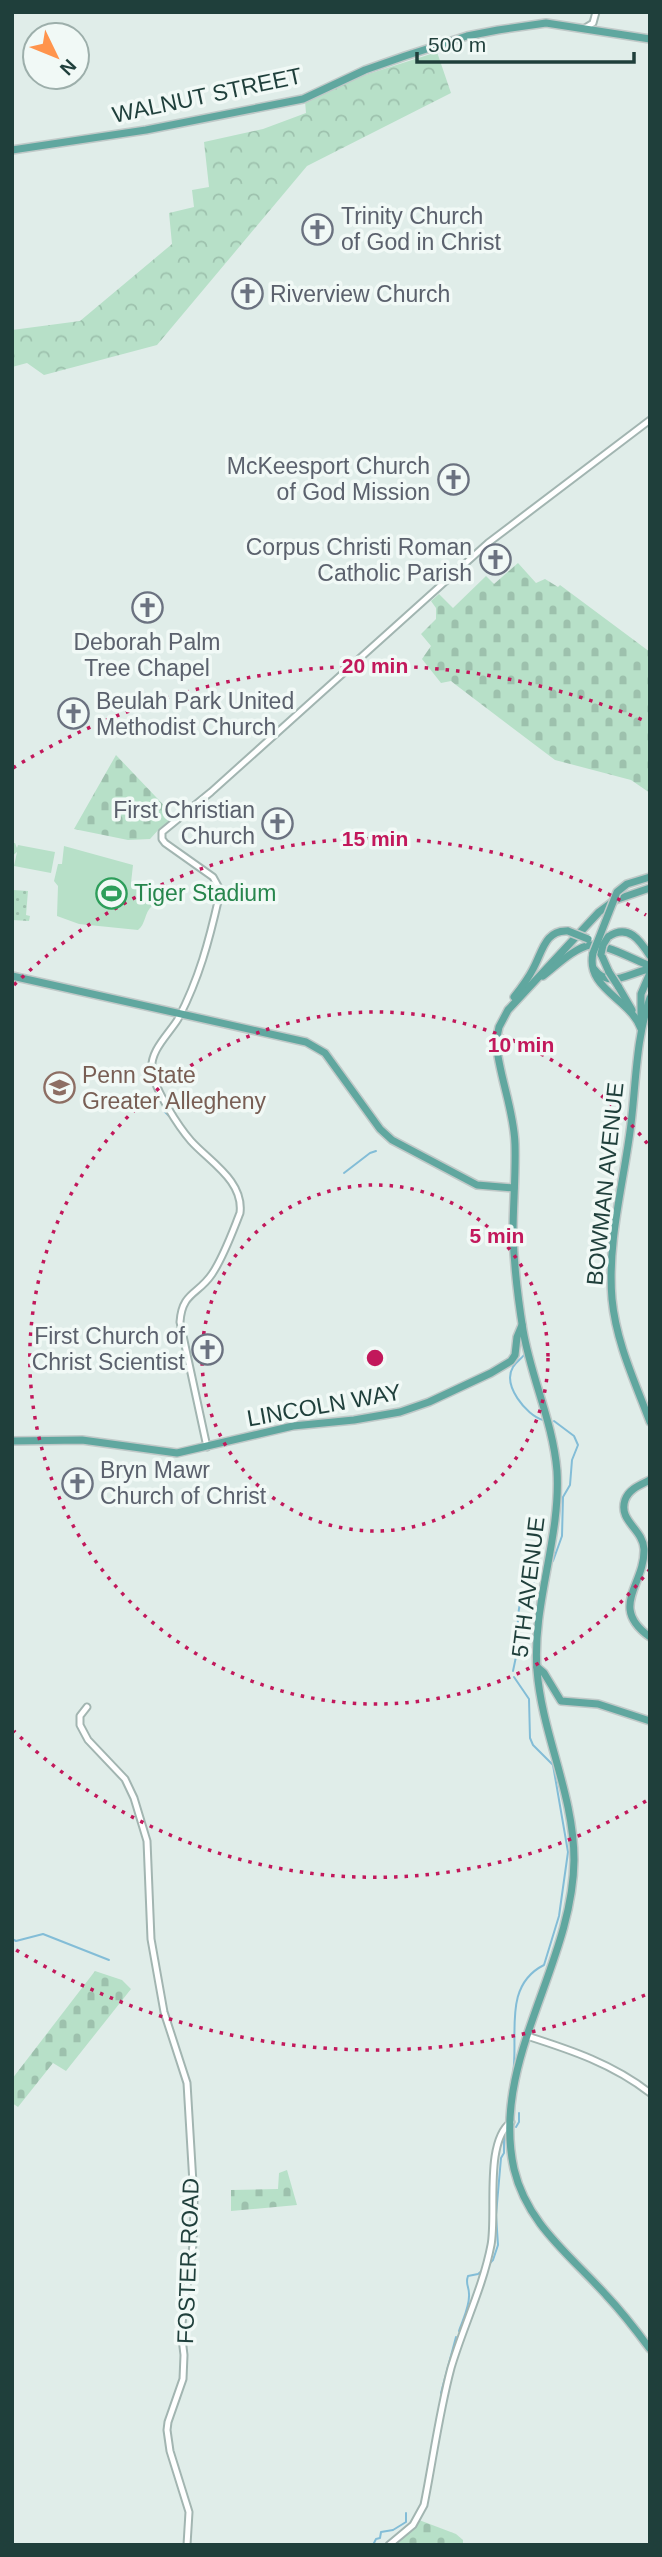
<svg xmlns="http://www.w3.org/2000/svg" width="662" height="2557" font-family="Helvetica,sans-serif">
<style>
.grass{fill:url(#grass-dots)}
.forest{fill:url(#forest-crowns)}
.cemetery{fill:url(#cemetery-stones)}
.park{fill:#b7e0c8}
.lines{fill:none;stroke-linecap:round;stroke-linejoin:round}
.stream{stroke:#83bdd7;stroke-width:2}
.minor-casing{stroke:#a2b5b1;stroke-width:9}
.major-casing{stroke:#c0c9c8;stroke-width:10}
.minor{stroke:#fff;stroke-width:5}
.major{stroke:#60a79f;stroke-width:7}
.major-bridge-casing{stroke:#c0c9c8;stroke-width:10;stroke-linecap:butt}
.major-bridge{stroke:#60a79f;stroke-width:7}
.ring{fill:none;stroke:#c2185b;stroke-width:3.5;stroke-dasharray:3.5 7}
.labels{text-anchor:middle;dominant-baseline:central;stroke-width:7;stroke-linejoin:round;paint-order:stroke}
.street-label{font-size:23px;fill:#1f3f3b;stroke:#f1f9f6}
.worship-label{font-size:23px;fill:#5b616d;stroke:#f1f9f6;text-anchor:start}
.leisure-label{font-size:23px;fill:#27864d;stroke:#f1f9f6;text-anchor:start}
.education-label{font-size:23px;fill:#785e54;stroke:#f1f9f6;text-anchor:start}
.centre{fill:#c2185b;stroke:#f1f9f6;stroke-width:3.5}
.ring-label{font-size:21px;text-anchor:middle;font-weight:bold;fill:#c2185b;stroke:#f1f9f6;stroke-width:7;stroke-linejoin:round;paint-order:stroke}
</style>
<defs>
<pattern id="grass-dots" width="8" height="8" patternUnits="userSpaceOnUse" patternTransform="scale(1.75)"><rect width="8" height="8" fill="#b7e0c8"/><path d="M2 2h.1M6 6h.1" fill="none" stroke="#9dc1ad" stroke-width="1.8" stroke-linecap="round"/></pattern>
<pattern id="forest-crowns" width="20" height="18" patternUnits="userSpaceOnUse" patternTransform="scale(1.75)"><rect width="20" height="18" fill="#b7e0c8"/><path d="M2 6a3 3 0 1 1 6 0M12 15a3 3 0 1 1 6 0" fill="none" stroke="#9dc1ad"/></pattern>
<pattern id="cemetery-stones" width="16" height="16" patternUnits="userSpaceOnUse" patternTransform="scale(1.75)"><rect width="16" height="16" fill="#b7e0c8"/><path d="M2 7V4a2 2 0 0 1 4 0v3zM10 15v-3a2 2 0 0 1 4 0v3z" fill="#9dc1ad"/></pattern>
</defs>
<rect width="100%" height="100%" fill="#e0ede9"/>
<path class="grass" d="M13 890 28 891 26 915 30 916 29 921 12 920Z"/>
<path class="forest" d="M437 52 451 93 307 166 157 345 44 375 27 363 12 367V330L80 321 172 244 169 213 194 207 192 190 209 187 204 142 263 129 306 113 305 101 362 76Z"/>
<g class="cemetery">
<path d="M518 563 536 583 545 579 558 587 560 585 650 652V793L631 780 555 760 456 685 451 681 441 683 422 659 431 646 421 634 436 619V608L431 601 439 594 453 608 486 576 494 584Z"/>
<path d="M116 755 175 817 160 828 150 839 128 840 74 829Z"/>
<path d="M95 1971 122 1980 131 1989 66 2071 53 2063 18 2107 12 2103V2079Z"/>
<path d="M287 2170 297 2205 231 2211V2190L278 2189 279 2173Z"/>
<path d="M419 2520 456 2534 463 2540V2545H394Z"/>
</g>
<g class="park">
<path d="M12 843H15L17 848 18 845 55 852 51 873 14 866 17 852 12 856Z"/>
<path d="M64 846 133 865 131 883 160 887 168 899 157 908 152 906C144 913 146 924 138 930L79 924 57 916 58 886 54 881 58 864H62Z"/>
</g>
<g class="lines">
<g class="stream">
<path d="M164 1111 169 1116"/>
<path d="M344 1173 370 1153 376 1151"/>
<path d="M524 1355C521 1359 516 1362 513 1367 502 1385 526 1415 543 1420"/>
<path d="M553 1561 562 1536 563 1497 570 1485 572 1460 578 1445 574 1436 554 1421"/>
<path d="M517 1642C519 1608 514 1597 542 1575"/>
<path d="M513 1671 517 1652"/>
<path d="M12 1939 16 1941 43 1934 109 1960"/>
<path d="M513 2074C519 2036 502 1986 544 1965L559 1916 568 1852 553 1765 533 1745 530 1738 529 1699 514 1677"/>
<path d="M516 2127 519 2122V2113"/>
<path d="M488 2265 493 2260 498 2245 496 2215 501 2158 504 2153V2141L506 2135"/>
<path d="M459 2331C463 2319 470 2306 469 2294 469 2286 465 2284 468 2276L478 2274 484 2269"/>
<path d="M441 2393 456 2337"/>
<path d="M373 2545 376 2539 380 2538 381 2532 393 2530 406 2522V2513"/>
</g>
<defs>
<g id="minor">
<path d="M585 28 593 23 596 12"/>
<path d="M207 1447 180 1322C182 1292 198 1295 212 1274 224 1256 232 1233 240 1213 244 1181 210 1162 191 1141 178 1126 155 1090 152 1071 149 1051 169 1034 178 1019 199 979 209 941 219 897V888L213 877 165 843 162 839V832L211 792 488 543 650 420"/>
<path d="M87 1707 80 1716V1725L88 1740 125 1779 134 1798 147 1841 151 1939 164 2012 187 2083 194 2200 193 2245 181 2330 184 2355 183 2379 168 2422 167 2430 170 2451 189 2512 187 2545"/>
<path d="M527 2036C571 2050 613 2064 650 2093"/>
<path d="M389 2545 413 2525 424 2505C433 2460 439 2413 451 2368 463 2327 483 2287 491 2245 497 2214 484 2142 511 2122"/>
</g>
<g id="major">
<path d="M12 150 146 130 303 99 365 70 405 56 467 36 498 30 546 23 650 39"/>
<path d="M650 888 615 900 599 912 508 1010 499 1027 496 1042C499 1076 514 1110 515 1144 516 1174 513 1204 513 1234 514 1265 518 1299 523 1330 531 1378 553 1422 557 1471 561 1538 532 1604 537 1670 542 1735 574 1794 574 1860 573 1965 490 2061 514 2169 527 2224 570 2255 606 2295 622 2312 636 2330 650 2349"/>
<path d="M608 937C628 923 640 940 650 956"/>
<path d="M593 953C585 989 631 999 641 1029"/>
<path d="M601 954 609 972"/>
<path d="M594 969C610 990 630 972 650 969"/>
<path d="M12 976 306 1042 325 1053 380 1129 392 1140 477 1185 514 1188"/>
<path d="M543 976C556 966 575 947 591 945 606 944 635 960 650 966"/>
<path d="M618 986 632 1010"/>
<path d="M514 997C521 988 528 979 533 969 542 953 545 929 568 931"/>
<path d="M650 998C636 1038 636 1083 631 1124 624 1182 607 1241 612 1299 616 1342 635 1382 650 1422"/>
<path d="M641 1022V994L650 973"/>
<path d="M12 1441 82 1440 177 1453 293 1426 354 1420 400 1412 429 1402 491 1373 511 1361 515 1355 517 1337 522 1325"/>
<path d="M650 1480C640 1485 629 1489 625 1500 618 1521 643 1529 644 1549 645 1585 608 1607 650 1637"/>
<path d="M537 1667 544 1673 561 1701 598 1704 650 1721"/>
</g>
</defs>
<use href="#minor" class="minor-casing"/>
<use href="#major" class="major-casing"/>
<use href="#minor" class="minor"/>
<use href="#major" class="major"/>
<defs>
<g id="major-bridge">
<path d="M568 931 588 939"/>
<path d="M593 953 617 892 627 884 650 877"/>
<path d="M601 954 603 945 608 937"/>
<path d="M609 972 618 986"/>
</g>
</defs>
<use href="#major-bridge" class="major-bridge-casing"/>
<use href="#major-bridge" class="major-bridge"/>
</g>
<g class="ring">
<circle cx="375" cy="1358" r="173"/>
<path d="M650 1569A346 346 0 1 1 650 1147"/>
<path d="M646 1801A519 519 0 0 1 14 1731M14 985A519 519 0 0 1 646 915"/>
<path d="M645 1995A692 692 0 0 1 13 1948M13 768A692 692 0 0 1 645 721"/>
</g>
<defs>
<symbol id="church-ring" viewBox="-11 -11 22 22"><circle r="9.5" fill="#f1f9f6" stroke="#6b7280" stroke-width="1.5"/><path d="M-1.2-6h2.4v3.5h3.3v2.4h-3.3V6h-2.4V-.1h-3.3v-2.4h3.3Z" fill="#6b7280"/></symbol>
<symbol id="stadium-ring" viewBox="-11 -11 22 22"><circle r="9.5" fill="#f1f9f6" stroke="#2e9e5b" stroke-width="1.5"/><path d="M0-5a6.5 5 0 1 0 0 10a6.5 5 0 1 0 0-10ZM-3.5-1.8h7v3.6h-7Z" fill="#2e9e5b"/></symbol>
<symbol id="university-ring" viewBox="-11 -11 22 22"><circle r="9.5" fill="#f1f9f6" stroke="#8d6e63" stroke-width="1.5"/><path d="M0-5L7-2L0 1L-7-2ZM-4 1L0 2.5L4 1V4Q0 6-4 4Z" fill="#8d6e63"/></symbol>
</defs>
<g fill-rule="evenodd">
<use href="#church-ring" x="300" y="212" width="35" height="35"/>
<use href="#church-ring" x="230" y="276" width="35" height="35"/>
<use href="#church-ring" x="436" y="462" width="35" height="35"/>
<use href="#church-ring" x="478" y="542" width="35" height="35"/>
<use href="#church-ring" x="130" y="590" width="35" height="35"/>
<use href="#church-ring" x="56" y="696" width="35" height="35"/>
<use href="#church-ring" x="260" y="806" width="35" height="35"/>
<use href="#stadium-ring" x="94" y="876" width="35" height="35"/>
<use href="#university-ring" x="42" y="1070" width="35" height="35"/>
<use href="#church-ring" x="190" y="1332" width="35" height="35"/>
<use href="#church-ring" x="60" y="1466" width="35" height="35"/>
</g>
<g class="labels">
<g class="street-label">
<text transform="translate(207 95) rotate(-12)">WALNUT STREET</text>
<text transform="translate(605 1184) rotate(-84)">BOWMAN AVENUE</text>
<text transform="translate(324 1405) rotate(-10)">LINCOLN WAY</text>
<text transform="translate(528 1587) rotate(-83)">5TH AVENUE</text>
<text transform="translate(188 2261) rotate(-88)">FOSTER ROAD</text>
</g>
<g class="worship-label">
<text x="341" y="216">Trinity Church<tspan x="341" dy="26">of God in Christ</tspan></text>
<text x="270" y="294">Riverview Church</text>
<text x="430" y="466" text-anchor="end">McKeesport Church<tspan x="430" dy="26">of God Mission</tspan></text>
<text x="472" y="547" text-anchor="end">Corpus Christi Roman<tspan x="472" dy="26">Catholic Parish</tspan></text>
<text x="147" y="642" text-anchor="middle">Deborah Palm<tspan x="147" dy="26">Tree Chapel</tspan></text>
<text x="96" y="701">Beulah Park United<tspan x="96" dy="26">Methodist Church</tspan></text>
<text x="255" y="810" text-anchor="end">First Christian<tspan x="255" dy="26">Church</tspan></text>
<text x="185" y="1336" text-anchor="end">First Church of<tspan x="185" dy="26">Christ Scientist</tspan></text>
<text x="100" y="1470">Bryn Mawr<tspan x="100" dy="26">Church of Christ</tspan></text>
</g>
<g class="leisure-label">
<text x="134" y="893">Tiger Stadium</text>
</g>
<g class="education-label">
<text x="82" y="1075">Penn State<tspan x="82" dy="26">Greater Allegheny</tspan></text>
</g>
</g>
<circle cx="375" cy="1358" r="10" class="centre"/>
<g class="ring-label">
<text x="375" y="673">20 min</text>
<text x="375" y="846">15 min</text>
<text x="521" y="1052">10 min</text>
<text x="497" y="1243">5 min</text>
</g>
<rect width="662" height="2557" fill="none" stroke="#1f3f3b" stroke-width="28"/>
<g transform="translate(56 56) rotate(133)"><circle r="33" fill="#f1f9f6" stroke="#9dafab" stroke-width="2"/>
<path d="M0-5L12 26L0 18L-12 26Z" fill="#ff944c"/>
<text y="-10" font-size="19" font-weight="bold" text-anchor="middle" fill="#1f3f3b">N</text>
</g>
<path d="M417 52v10h217v-10" fill="none" stroke="#1f3f3b" stroke-width="3.5"/>
<text x="428" y="52" font-size="21" fill="#1f3f3b" stroke="#f1f9f6" stroke-width="5" paint-order="stroke">500 m</text>
</svg>
